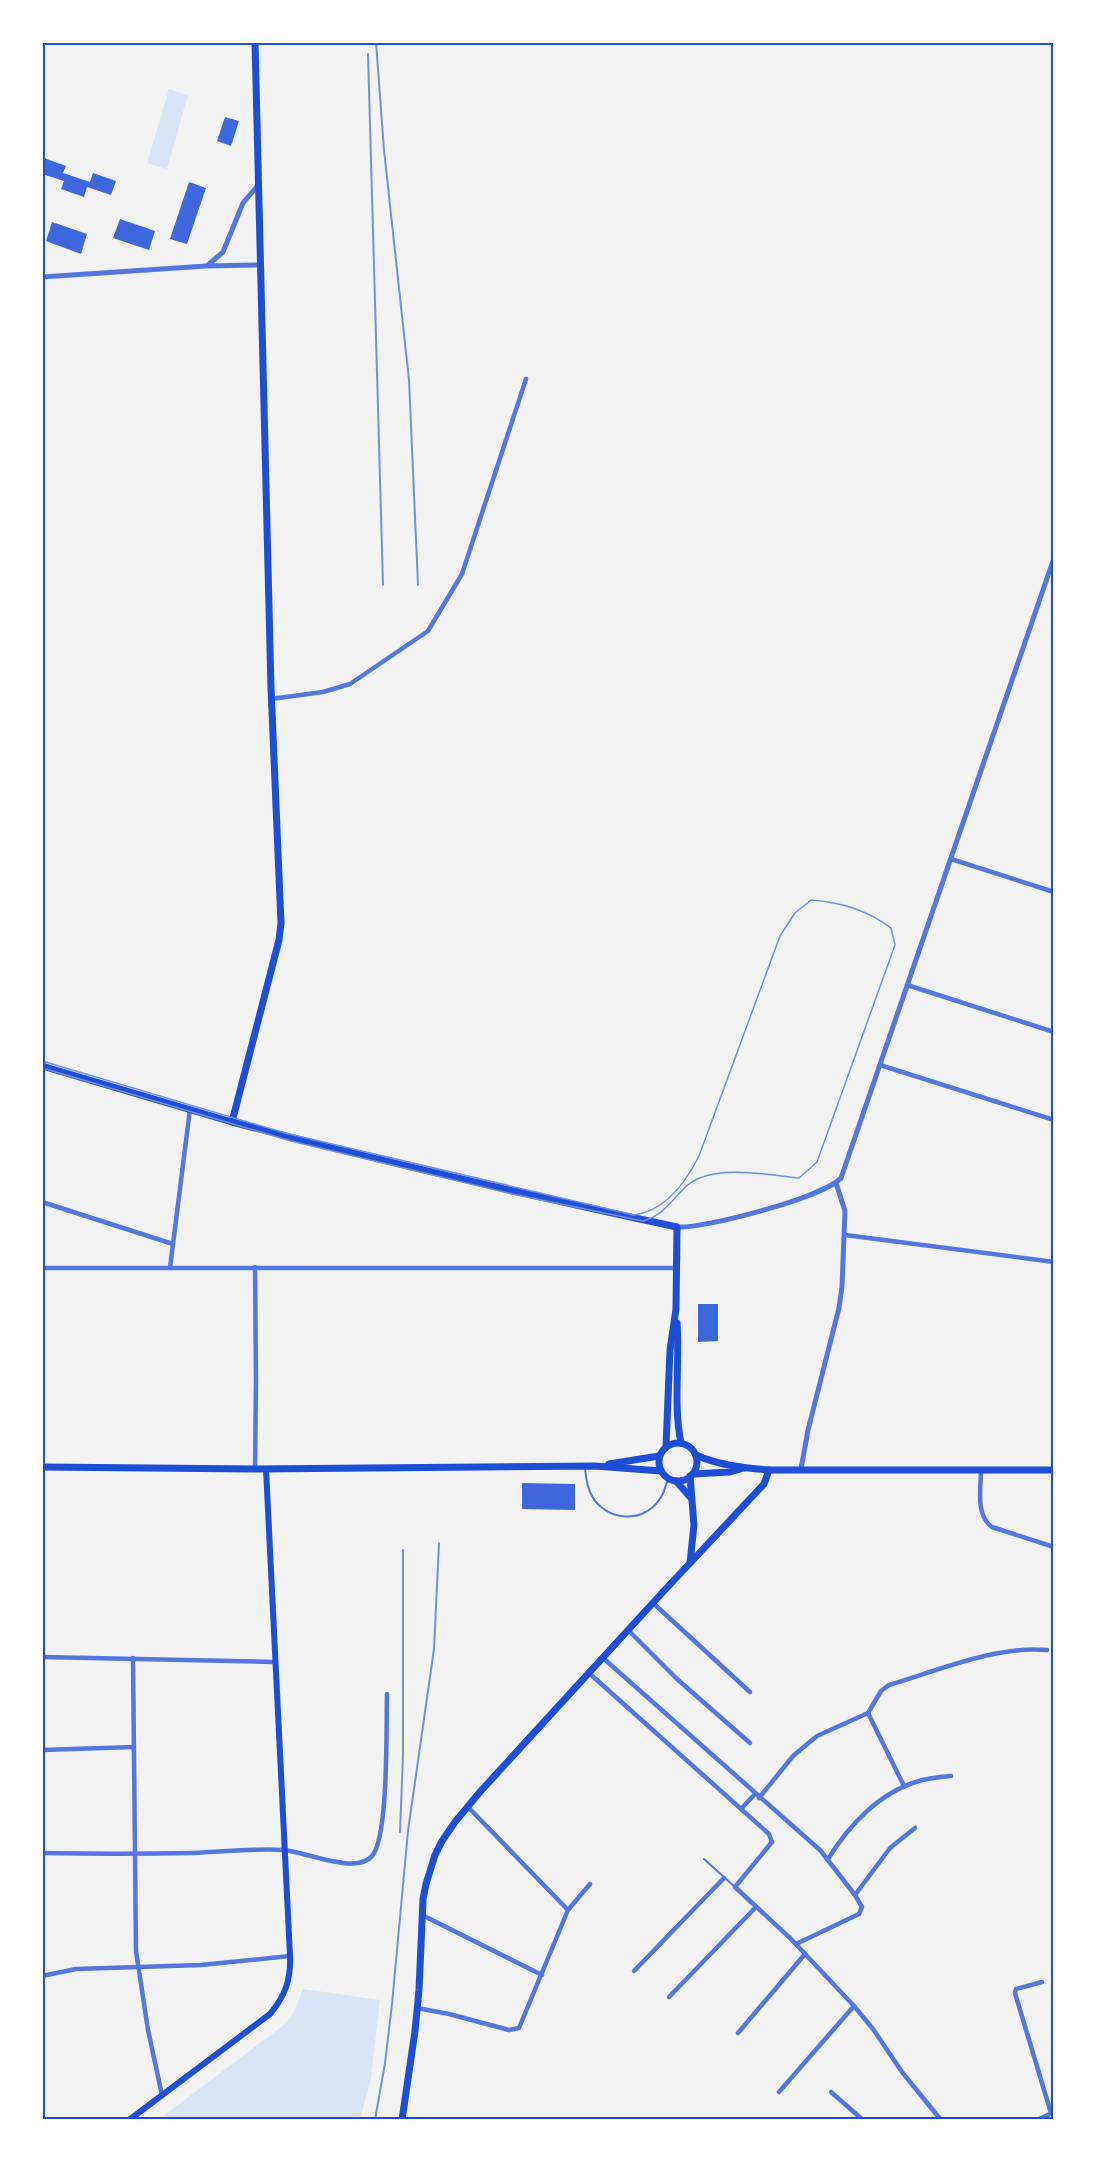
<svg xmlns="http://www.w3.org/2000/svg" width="1096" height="2162" font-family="'Open Sans',sans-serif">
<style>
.green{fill:#dbe4f7}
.building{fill:#3d67dc}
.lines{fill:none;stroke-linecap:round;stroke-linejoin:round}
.service{stroke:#5277de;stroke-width:2}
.minor{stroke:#5277de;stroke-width:4.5}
.tertiary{stroke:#5277de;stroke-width:5}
.secondary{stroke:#1d4ed8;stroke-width:6}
.primary{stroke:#1d4ed8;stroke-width:7}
.trunk{stroke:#1d4ed8;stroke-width:7}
.tram{stroke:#7290e2;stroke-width:1.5}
.rail{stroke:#7290e2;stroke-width:2}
.neatline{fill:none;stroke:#1d4ed8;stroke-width:2}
</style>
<rect width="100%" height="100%" fill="#f2f2f2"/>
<g class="green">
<path d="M169 89 188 95 167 169 147 163Z"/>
<path d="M303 1989 380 2000 371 2078 360 2120H158L285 2024 293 2014Z"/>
</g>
<g class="building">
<path d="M225 117 239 121 231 146 217 141Z"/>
<path d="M44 158 66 166 63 173 90 182 93 173 116 181 111 195 87 187 84 197 61 189 64 181 42 174Z"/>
<path d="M189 182 206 188 187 244 170 239Z"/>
<path d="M120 219 155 231 149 250 113 238Z"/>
<path d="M52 222 87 234 81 254 46 241Z"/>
<path d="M698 1304H718V1341L698 1342Z"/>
<path d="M522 1483 575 1484V1510L522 1509Z"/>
</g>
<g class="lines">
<g class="service">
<path d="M585 1469C586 1478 587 1488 592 1496 606 1521 643 1524 659 1500 664 1494 666 1486 668 1478"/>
<path d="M704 1859 735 1887"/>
</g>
<g class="minor">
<path d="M271 699 323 692 350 684 428 631 462 574 526 379"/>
<path d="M951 859 1054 892"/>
<path d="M907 985 1054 1032"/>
<path d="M880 1065 1054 1120"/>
<path d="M42 1202 173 1244"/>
<path d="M845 1235 1054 1262"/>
<path d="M42 1268H677"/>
<path d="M170 1268 190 1109"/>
<path d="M255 1469 256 1381 255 1267"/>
<path d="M981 1469C981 1487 975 1515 992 1527L1054 1547"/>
<path d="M653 1603 750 1692"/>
<path d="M628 1630 677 1679 750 1743"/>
<path d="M42 1657 274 1662"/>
<path d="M133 1658 136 1951 148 2030 162 2095"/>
<path d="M603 1658 820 1850 855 1895 862 1907 859 1914 796 1944"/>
<path d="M589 1673 769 1834 772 1842 735 1887 790 1938 854 2006 873 2029 902 2072 941 2120"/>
<path d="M868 1713 904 1786"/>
<path d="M42 1750 134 1747"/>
<path d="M759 1798 793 1756 817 1736 868 1713 881 1691 889 1685C936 1671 998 1645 1047 1650"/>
<path d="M468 1807 568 1910"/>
<path d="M741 1809 755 1794"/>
<path d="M42 1853C92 1854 143 1854 193 1853 223 1852 255 1848 284 1850 306 1852 357 1875 372 1856 389 1837 386 1724 387 1694"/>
<path d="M828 1859C849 1825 880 1792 919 1781 929 1778 940 1777 951 1776"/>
<path d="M855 1895 890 1848 915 1828"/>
<path d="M422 1915 542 1975"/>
<path d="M634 1971 724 1878"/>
<path d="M42 1976 76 1969 201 1965 290 1956"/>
<path d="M1042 1982 1016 1989 1015 1993 1051 2113"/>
<path d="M669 1997 756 1907"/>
<path d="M417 2008 449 2014 509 2030 519 2028 568 1910 590 1884"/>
<path d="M738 2033 805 1954"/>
<path d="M779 2092 854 2006"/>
<path d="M831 2092 863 2120"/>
<path d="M1037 2120 1054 2112"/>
</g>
<g class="tertiary">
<path d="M208 265 223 252 243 203 259 184"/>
<path d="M42 277 206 266 260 265"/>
<path d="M677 1227C704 1229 824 1197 841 1178L1054 558"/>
<path d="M801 1469 808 1430 839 1308 842 1287 845 1211 836 1183"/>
</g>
<path class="secondary" d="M129 2120 270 2014C285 1996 291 1980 290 1956L266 1469"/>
<g class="primary">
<path d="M42 1066 232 1122"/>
<path d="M696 1455C718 1465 744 1468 769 1470H1054"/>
<path d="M609 1464 659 1456"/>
<path d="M42 1467 255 1469 595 1466 661 1471"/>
<path d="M693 1474 730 1472 744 1468"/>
</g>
<g class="trunk">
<path d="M255 42 271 688 281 923 279 940 232 1122C380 1161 528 1195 677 1227L676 1309 670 1350 666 1447"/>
<path d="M677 1323C680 1363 673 1404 681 1443"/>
<circle cx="678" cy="1462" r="19"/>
<path d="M676 1481 691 1498"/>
<path d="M690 1563 694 1525 690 1476"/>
<path d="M402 2120 415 2031 419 1990 423 1899 426 1884 435 1855 442 1841 455 1822 479 1793 662 1593 764 1484 769 1470"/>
</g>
<path class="tram" d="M42 1061 285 1133 634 1215C665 1211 686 1182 699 1156L780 936 795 913 811 900C841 902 867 910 891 928L895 945 817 1162 799 1178C769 1175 715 1164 689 1184 673 1197 666 1215 643 1221L512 1194 291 1141 42 1068"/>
<g class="rail">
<path d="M376 42 384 150 409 380 418 585"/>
<path d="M368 54 383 585"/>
<path d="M400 1832 403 1755V1550"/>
<path d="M375 2120 385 2063 392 2004 408 1831 434 1649 439 1543"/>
</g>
</g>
<rect width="1096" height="2162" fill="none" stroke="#ffffff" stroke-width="87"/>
<rect x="44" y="44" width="1008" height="2074" class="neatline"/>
</svg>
